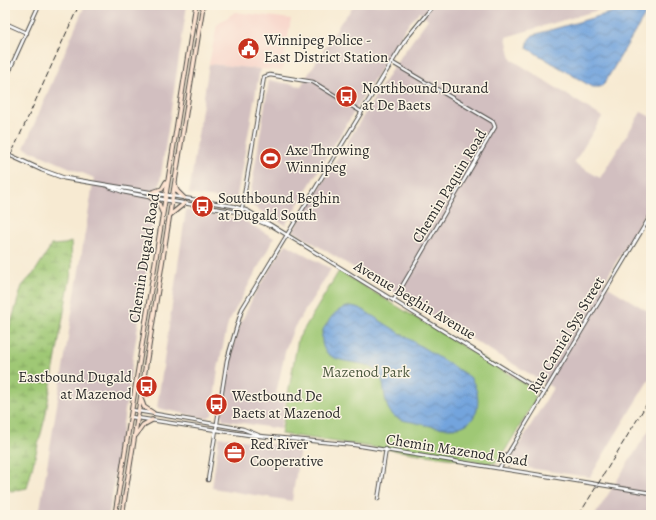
<svg xmlns="http://www.w3.org/2000/svg" width="656" height="520" font-family="Alegreya,serif">
<style>
.built{fill:#f7d1c7}
.industrial{fill:#d2bfc0}
.wetland{fill:url(#wetland-marsh);stroke:#657a50}
.park{fill:#9fc874;stroke:#657a50}
.water{fill:url(#water-waves);stroke:#4f6884}
.lines{fill:none;stroke-linecap:round;stroke-linejoin:round}
.minor-casing{stroke:#4a4844;stroke-width:4.5}
.tertiary-casing{stroke:#4a4844;stroke-width:5}
.secondary-casing{stroke:#4a4844;stroke-width:5.5}
.minor{stroke:#fff;stroke-width:2.5}
.tertiary{stroke:#fff;stroke-width:3}
.secondary{stroke:#fde4d1;stroke-width:3.5}
.rail{stroke:#2b2b2b;stroke-width:1;stroke-dasharray:6 3;stroke-linecap:butt}
.labels{text-anchor:middle;dominant-baseline:central;stroke-width:3;stroke-linejoin:round;paint-order:stroke}
.poi-label{font-size:15px;fill:#2b2b2b;stroke:#fcf5e5;text-anchor:start}
.street-label{font-size:15px;fill:#2b2b2b;stroke:#fcf5e5}
.park-label{font-size:15px;fill:#4e5a41;stroke:#fcf5e5}
</style>
<defs>
<pattern id="wetland-marsh" width="20" height="14" patternUnits="userSpaceOnUse"><rect width="20" height="14" fill="#9fc874"/><path d="M1 5h8M5 5V1M11 12h8M15 12V8" fill="none" stroke="#82a35f"/></pattern>
<pattern id="water-waves" width="16" height="10" patternUnits="userSpaceOnUse"><rect width="16" height="10" fill="#73a4dd"/><path d="M0 5q4-4 8 0t8 0" fill="none" stroke="#5f86b3"/></pattern>
</defs>
<rect width="100%" height="100%" fill="#fcf5e5"/>
<filter id="ink" filterUnits="userSpaceOnUse"><feTurbulence type="fractalNoise" baseFrequency=".025" numOctaves="2"/><feDisplacementMap in="SourceGraphic" scale="8" xChannelSelector="R" yChannelSelector="G"/><feConvolveMatrix kernelMatrix="1 2 1 2 8 2 1 2 1" color-interpolation-filters="sRGB"/></filter>
<filter id="wash" filterUnits="userSpaceOnUse"><feTurbulence type="fractalNoise" baseFrequency=".012" numOctaves="4" result="noise"/><feDisplacementMap in="SourceGraphic" scale="16" xChannelSelector="R" yChannelSelector="G"/><feGaussianBlur stdDeviation="0.9" result="paint"/><feColorMatrix in="noise" values="0 0 0 0 0 0 0 0 0 0 0 0 0 0 0 0 0 1.4 0 .05"/><feComposite in="paint" operator="in"/></filter>
<g filter="url(#wash)">
<rect width="100%" height="100%" fill="#f7ead2"/>
<path class="built" d="M235 12 291 19 282 71 209 64 217 25Z"/>
<g class="industrial">
<path d="M85 5H187L109 515H39L94 178 24 148Z"/>
<path d="M355 5H615L506 37 511 59 602 117 574 163 600 178 641 112 651 117V203L603 284 651 313V376L590 477 507 465 553 388 293 231 392 69 428 19 419 12 406 27 285 225 249 204 269 80 301 86 341 22Z"/>
<path d="M209 64 260 69 236 201 189 194Z"/>
<path d="M186 210 243 220 274 238 228 323 218 369 212 415 206 418 157 408Z"/>
<path d="M286 244 331 269 294 328 286 348 276 394 286 396 280 429 223 420 221 413 229 360 239 327 254 295Z"/>
<path d="M651 427V515H595Z"/>
<path d="M219 437 300 448 292 501 212 488Z"/>
</g>
<path class="wetland" d="M71 242 72 267 45 418 27 488 11 491 5 486V336L11 323 22 286 34 273 48 251 51 245 65 244Z"/>
<path class="park" d="M339 271 535 390V401L498 462 489 464 281 434 298 339Z"/>
<g class="water">
<path d="M634 6 644 9 645 15 604 84 600 87H592L527 48 529 39 533 35Z"/>
<path d="M351 306 360 308 470 377C481 392 483 421 459 427 446 430 430 426 417 423 409 421 398 421 392 414 380 401 389 378 373 368 359 359 325 366 322 342 322 334 321 332 326 325 333 314 337 309 351 306Z"/>
</g>
</g>
<g filter="url(#ink)">
<g class="lines">
<defs>
<g id="minor">
<path d="M5 23 27 33"/>
<path d="M391 62 493 122 495 127 394 300"/>
<path d="M5 66 11 68"/>
<path d="M5 80 39 5"/>
<path d="M172 196 233 206 248 211 544 393"/>
<path d="M171 201 237 212 270 226"/>
<path d="M241 214 264 77 270 75 313 82 360 111"/>
<path d="M132 410 243 429 258 435"/>
<path d="M131 417 249 435 355 445 651 493"/>
<path d="M500 467 651 215"/>
<path d="M208 480 227 360 242 309 406 39 434 5"/>
<path d="M378 499 386 449"/>
</g>
<g id="tertiary">
<path d="M5 153 42 170 64 178 172 196"/>
<path d="M110 187 124 192 171 201"/>
</g>
<g id="secondary">
<path d="M175 184 177 191 184 198"/>
<path d="M150 193 162 189 166 182"/>
<path d="M150 197 159 204 162 212"/>
<path d="M170 215 185 203"/>
<path d="M141 399 144 407 153 413"/>
<path d="M136 435 143 425 152 420"/>
<path d="M115 515 196 5"/>
<path d="M122 515 203 5"/>
</g>
</defs>
<use href="#minor" class="minor-casing"/>
<use href="#tertiary" class="tertiary-casing"/>
<use href="#secondary" class="secondary-casing"/>
<use href="#minor" class="minor"/>
<use href="#tertiary" class="tertiary"/>
<use href="#secondary" class="secondary"/>
<g class="rail">
<path d="M5 168 79 5"/>
<path d="M579 515 651 397"/>
</g>
</g>
</g>
<defs>
<symbol id="civic-disc" viewBox="-11 -11 22 22"><circle r="9.5" fill="#c8321e" stroke="#fcf5e5"/><path d="M-.6-6.5H3V-4.5H.6V-3L4-1V1h2V6H-6V1h2V-1L-.6-3ZM-1.2 2.5V6h2.4V2.5Z" fill="#fff"/></symbol>
<symbol id="bus-disc" viewBox="-11 -11 22 22"><circle r="9.5" fill="#c8321e" stroke="#fcf5e5"/><path d="M-5-6H5V4H4V6H2V4H-2V6H-4V4H-5ZM-3.5-4V0h7V-4ZM-3.5 1.2v1.5H-2V1.2ZM2 1.2v1.5H3.5V1.2Z" fill="#fff"/></symbol>
<symbol id="stadium-disc" viewBox="-11 -11 22 22"><circle r="9.5" fill="#c8321e" stroke="#fcf5e5"/><path d="M0-5a6.5 5 0 1 0 0 10a6.5 5 0 1 0 0-10ZM-3.5-1.8h7v3.6h-7Z" fill="#fff"/></symbol>
<symbol id="office-disc" viewBox="-11 -11 22 22"><circle r="9.5" fill="#c8321e" stroke="#fcf5e5"/><path d="M-6-3h4V-5.5h4V-3h4V5H-6ZM-1-4.5V-3h2v-1.5ZM-6 0V1H6V0Z" fill="#fff"/></symbol>
</defs>
<g fill-rule="evenodd">
<use href="#civic-disc" x="236" y="36" width="25" height="25"/>
<use href="#bus-disc" x="334" y="84" width="25" height="25"/>
<use href="#stadium-disc" x="258" y="146" width="25" height="25"/>
<use href="#bus-disc" x="190" y="194" width="25" height="25"/>
<use href="#bus-disc" x="134" y="374" width="25" height="25"/>
<use href="#bus-disc" x="204" y="392" width="25" height="25"/>
<use href="#office-disc" x="222" y="440" width="25" height="25"/>
</g>
<g class="labels">
<g class="poi-label">
<text x="264" y="40">Winnipeg Police -<tspan x="264" dy="17">East District Station</tspan></text>
<text x="362" y="88">Northbound Durand<tspan x="362" dy="17">at De Baets</tspan></text>
<text x="286" y="150">Axe Throwing<tspan x="286" dy="17">Winnipeg</tspan></text>
<text x="218" y="198">Southbound Beghin<tspan x="218" dy="17">at Dugald South</tspan></text>
<text x="132" y="377" text-anchor="end">Eastbound Dugald<tspan x="132" dy="17">at Mazenod</tspan></text>
<text x="232" y="396">Westbound De<tspan x="232" dy="17">Baets at Mazenod</tspan></text>
<text x="250" y="444">Red River<tspan x="250" dy="17">Cooperative</tspan></text>
</g>
<g class="street-label">
<text transform="translate(449 186) rotate(-59)">Chemin Paquin Road</text>
<text transform="translate(144 258) rotate(-81)">Chemin Dugald Road</text>
<text transform="translate(415 300) rotate(31)">Avenue Beghin Avenue</text>
<text transform="translate(566 335) rotate(-59)">Rue Camiel Sys Street</text>
<text transform="translate(457 450) rotate(9)">Chemin Mazenod Road</text>
</g>
<g class="park-label">
<text x="366" y="372">Mazenod Park</text>
</g>
</g>
<rect width="656" height="520" fill="none" stroke="#fcf5e5" stroke-width="20"/>
</svg>
